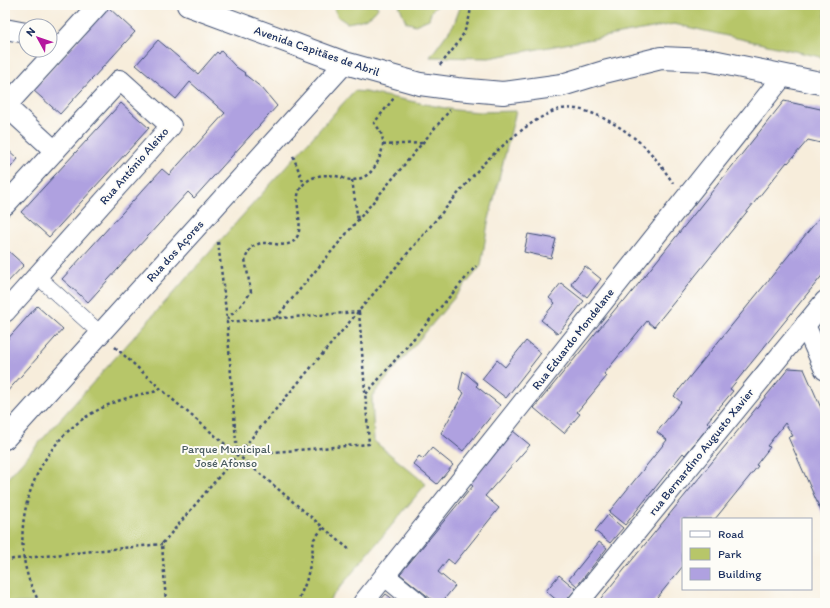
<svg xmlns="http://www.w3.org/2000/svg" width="830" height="608" font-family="Itim,sans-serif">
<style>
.green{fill:#b7c669;stroke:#697a64}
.building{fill:#afa1e0}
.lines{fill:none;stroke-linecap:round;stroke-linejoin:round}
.pedestrian-casing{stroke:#3c4c71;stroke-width:16}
.minor-casing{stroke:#3c4c71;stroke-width:22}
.tertiary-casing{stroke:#3c4c71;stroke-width:24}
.path{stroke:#3c4c71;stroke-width:2.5;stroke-dasharray:3 3;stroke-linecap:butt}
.pedestrian{stroke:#fff;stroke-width:15}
.minor{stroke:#fff;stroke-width:20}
.tertiary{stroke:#fff;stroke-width:22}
.labels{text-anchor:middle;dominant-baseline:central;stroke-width:4;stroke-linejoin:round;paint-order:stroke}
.street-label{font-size:12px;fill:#1b2f5e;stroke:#fdfcf7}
.park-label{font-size:12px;fill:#4a5c61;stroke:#fdfcf7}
</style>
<rect width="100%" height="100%" fill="#fdfcf7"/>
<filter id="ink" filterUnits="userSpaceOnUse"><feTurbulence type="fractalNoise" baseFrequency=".025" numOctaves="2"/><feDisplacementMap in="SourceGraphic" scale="8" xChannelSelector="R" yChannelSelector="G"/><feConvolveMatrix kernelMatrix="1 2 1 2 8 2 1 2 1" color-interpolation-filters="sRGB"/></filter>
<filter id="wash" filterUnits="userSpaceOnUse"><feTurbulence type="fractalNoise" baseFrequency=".012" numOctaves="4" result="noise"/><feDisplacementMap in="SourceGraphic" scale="16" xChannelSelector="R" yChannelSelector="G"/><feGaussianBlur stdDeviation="0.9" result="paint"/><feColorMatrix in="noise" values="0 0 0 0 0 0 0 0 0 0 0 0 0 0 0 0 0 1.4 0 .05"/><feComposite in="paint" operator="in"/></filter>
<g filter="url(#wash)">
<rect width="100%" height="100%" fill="#f7eddb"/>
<g class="green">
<path d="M332 5H377L378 8C371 19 359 21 347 23L338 17Z"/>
<path d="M399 5H438L432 10 429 19 415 25 406 22Z"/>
<path d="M461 5H825V58L674 24 489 58 430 57 454 24Z"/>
<path d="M354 91 365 92 455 110 480 112 516 111 488 223 481 266 372 396 374 441 426 484 327 603H5V481Z"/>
</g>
<g id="blocks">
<g class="building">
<path d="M108 7 135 32 60 114 33 90Z"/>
<path d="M158 40 198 74 217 52 219 54 221 51 236 67 245 73 244 74 262 88 277 106 194 198 188 192 88 302 62 279 162 169 169 175 225 113 190 82 176 99 136 65Z"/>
<path d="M784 101 825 110V144L808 140 788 163 787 162 654 327 647 321 604 374 607 376 577 412 580 414 564 433 534 408 622 301 624 302Z"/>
<path d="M121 103 149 128 49 237 21 212Z"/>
<path d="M5 147 18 159 5 174Z"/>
<path d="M825 211V272L730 389 733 391 707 422 710 425 685 455 683 453 625 525 609 512 667 440 657 432 681 402 674 396Z"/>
<path d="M528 234 556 239 551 258 524 252Z"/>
<path d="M5 248 24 265 5 285Z"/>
<path d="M585 266 601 279 587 297 571 284Z"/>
<path d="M561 283 584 301 558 334 541 320 555 303 549 298Z"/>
<path d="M37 306 63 329 5 394V342Z"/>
<path d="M526 341 541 353 506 398 482 379 497 360 505 367Z"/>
<path d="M789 368 804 369 825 417V520L788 437 793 436 785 423 767 446 770 447 756 465 758 466 715 519H683V566L653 603H597Z"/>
<path d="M463 371 478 384 476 386 500 405 463 451 441 433 464 393 459 389Z"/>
<path d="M513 431 530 445 485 496 499 508 454 564 448 559 438 572 455 586 441 603H436L400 574 473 486 469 483Z"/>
<path d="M432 448 453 465 437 484 413 464 419 456 423 459Z"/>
<path d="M608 515 623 528 610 543 595 531Z"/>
<path d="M599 542 607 548 577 586 569 579Z"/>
<path d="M559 575 576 589 564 603H560L546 591Z"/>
<path d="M386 594 398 603H378Z"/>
</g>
</g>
</g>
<g filter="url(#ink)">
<use href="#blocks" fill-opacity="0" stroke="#3c4c71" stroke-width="1"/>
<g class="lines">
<defs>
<path id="pedestrian" d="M37 276 100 333"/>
<g id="minor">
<path d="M5 29 26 33"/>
<path d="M6 106 55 151"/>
<path d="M5 107 98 5"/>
<path d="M5 205 120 80 171 126 5 312"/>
<path d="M805 325 825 370"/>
<path d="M5 439 345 63"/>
<path d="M385 576 418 603"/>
<path d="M363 603 783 76"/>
<path d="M578 603 825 301"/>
</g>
<path id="tertiary" d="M188 5 345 63 420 84 457 89 503 93 562 85 604 72 661 58 708 60 825 84"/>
</defs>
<use href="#pedestrian" class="pedestrian-casing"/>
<use href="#minor" class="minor-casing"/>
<use href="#tertiary" class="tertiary-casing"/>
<g class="path">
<path d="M440 65C457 45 469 32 471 5"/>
<path d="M383 145 422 143"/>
<path d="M293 156 304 184"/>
<path d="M352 180 358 221"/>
<path d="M218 242 227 320"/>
<path d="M359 312 369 444 237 455 227 322Z"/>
<path d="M276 318 450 110"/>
<path d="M227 319 242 304 251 292 245 259 251 247C254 246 259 243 262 243 274 242 291 251 298 235 304 217 289 196 306 182 316 174 328 174 340 177 343 178 348 180 352 180 370 179 378 165 382 150 385 140 381 130 374 123L394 98"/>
<path d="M115 347 172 399 351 551"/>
<path d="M366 394 476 266"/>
<path d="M5 560 162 544"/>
<path d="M40 603C0 538 32 443 98 410 111 403 125 398 138 395 147 392 154 394 161 388"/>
<path d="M166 603 162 544 483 164C504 144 528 122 554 111 582 99 628 130 647 149 657 160 665 171 673 183"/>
<path d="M297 603 306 582 311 561 314 539 323 528"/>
</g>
<use href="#pedestrian" class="pedestrian"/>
<use href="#minor" class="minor"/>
<use href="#tertiary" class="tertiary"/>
</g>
</g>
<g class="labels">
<g class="street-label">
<text transform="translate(317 51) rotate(19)">Avenida Capitães de Abril</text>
<text transform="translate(134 166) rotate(-49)">Rua António Aleixo</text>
<text transform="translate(175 251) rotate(-48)">Rua dos Açores</text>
<text transform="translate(573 339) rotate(-52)">Rua Eduardo Mondelane</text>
<text transform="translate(701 452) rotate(-51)">rua Bernardino Augusto Xavier</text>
</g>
<g class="park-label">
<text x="226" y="449">Parque Municipal<tspan x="226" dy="14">José Afonso</tspan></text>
</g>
</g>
<rect width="830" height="608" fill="none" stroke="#fdfcf7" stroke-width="20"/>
<rect x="682" y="518" width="130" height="72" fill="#fdfcf7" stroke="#a3aaba"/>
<rect x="690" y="531" width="20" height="6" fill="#ffffff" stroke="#a3aaba"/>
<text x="718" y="538" font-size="12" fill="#1b2f5e">Road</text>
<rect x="690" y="548" width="20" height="12" fill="#b7c669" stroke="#a3aaba"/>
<text x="718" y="558" font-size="12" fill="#1b2f5e">Park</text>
<rect x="690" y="568" width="20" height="12" fill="#afa1e0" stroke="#a3aaba"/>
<text x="718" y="578" font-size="12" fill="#1b2f5e">Building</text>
<g transform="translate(38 38) rotate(310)"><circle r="19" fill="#fdfcf7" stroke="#a3aaba"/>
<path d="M0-3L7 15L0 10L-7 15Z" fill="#b5179e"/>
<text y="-6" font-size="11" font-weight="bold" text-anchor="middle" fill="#1b2f5e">N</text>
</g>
</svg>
